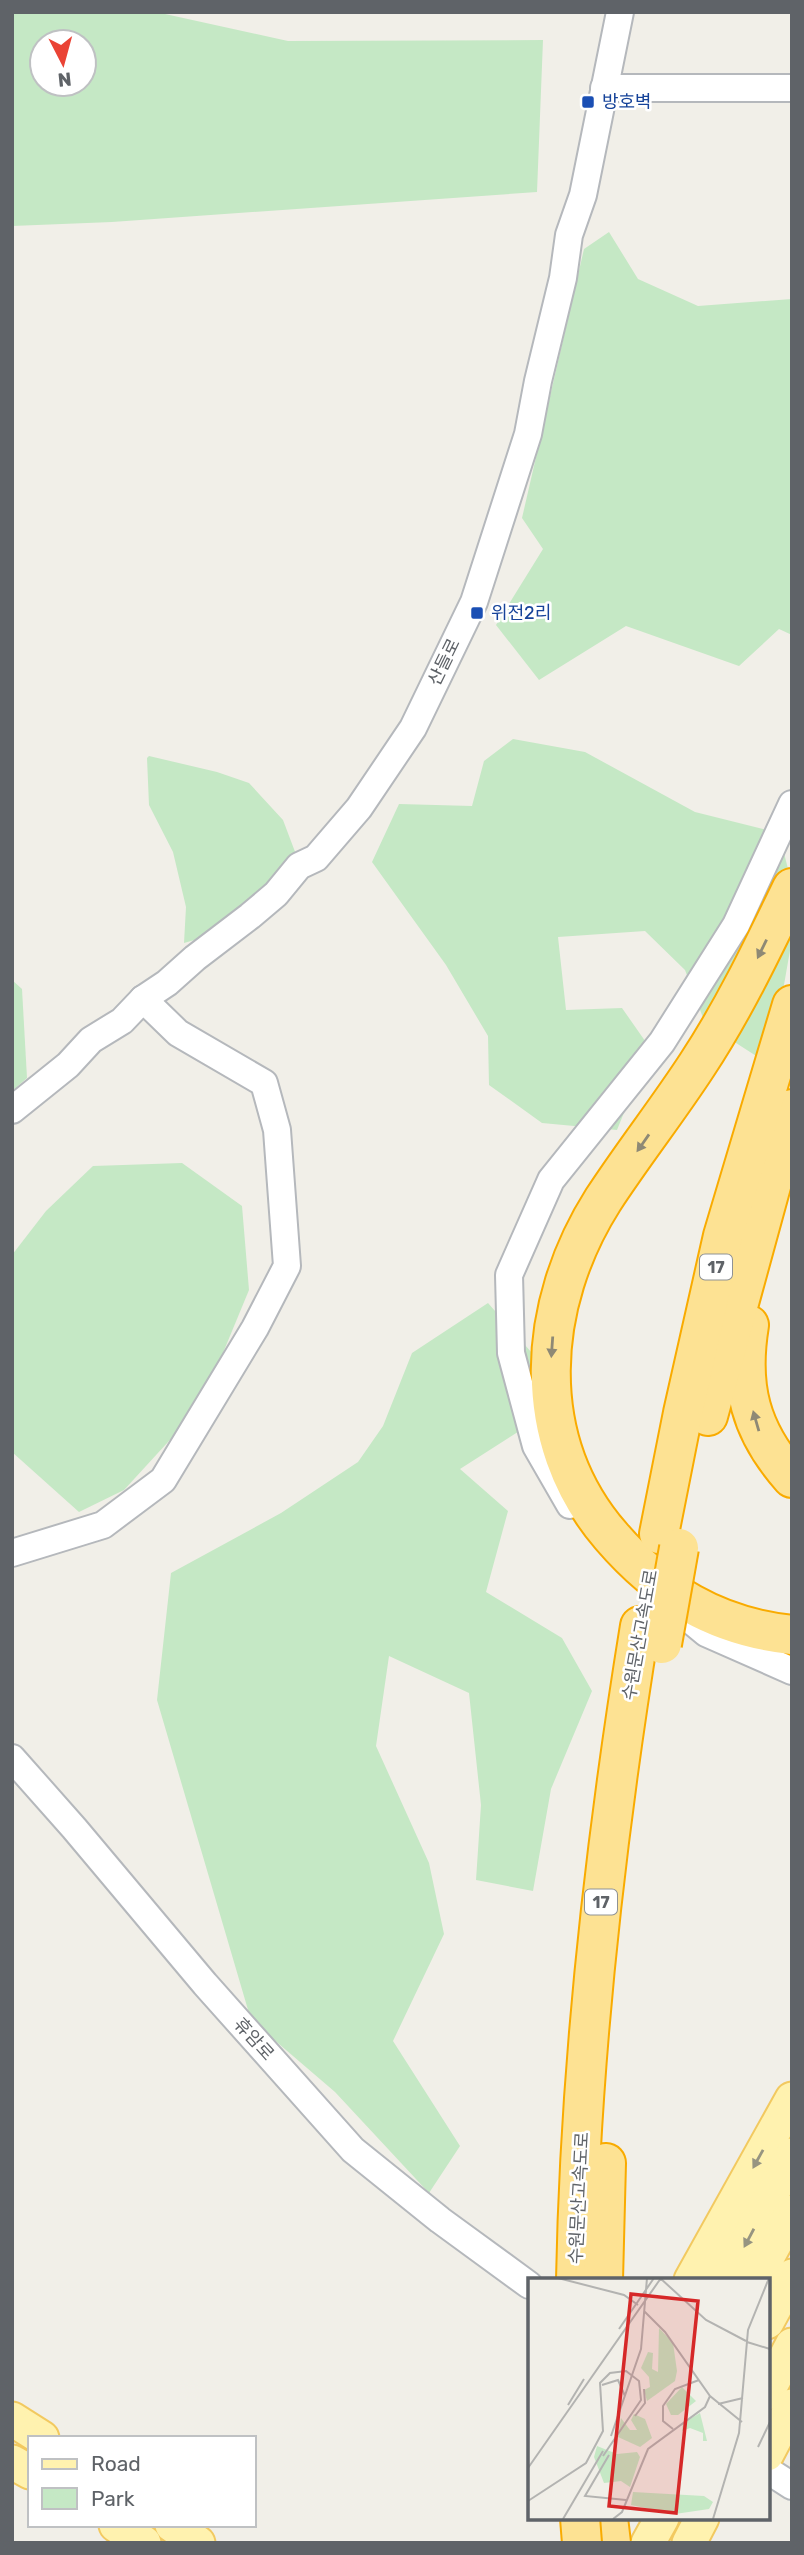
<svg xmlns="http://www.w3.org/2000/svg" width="804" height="2555" font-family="Rubik,'Noto Sans KR',sans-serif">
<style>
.green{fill:#c5e8c5;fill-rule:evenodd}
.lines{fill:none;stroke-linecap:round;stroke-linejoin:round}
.minor-casing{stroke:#b5b8bc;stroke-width:30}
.major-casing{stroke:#f2c960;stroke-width:37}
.highway-casing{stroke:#f9ab00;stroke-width:42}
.minor{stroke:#fff;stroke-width:26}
.major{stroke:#fff2af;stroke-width:33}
.highway{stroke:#fde293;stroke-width:38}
.highway-bridge-casing{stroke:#f9ab00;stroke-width:42;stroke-linecap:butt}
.highway-bridge{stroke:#fde293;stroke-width:38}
.oneway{fill:#8e8975}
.oneway2{fill:#979581}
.transit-dot{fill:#1a4fb4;stroke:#fff;stroke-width:2.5}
.labels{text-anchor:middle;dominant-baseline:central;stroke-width:5;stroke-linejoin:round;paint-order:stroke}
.shield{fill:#fff;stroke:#8f9295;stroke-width:2}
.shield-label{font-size:16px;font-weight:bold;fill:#5f6368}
.transit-label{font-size:18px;fill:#164399;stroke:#fff;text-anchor:start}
.street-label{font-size:18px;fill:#5f6368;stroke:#fff}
.inset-road{fill:none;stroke:#b3b3b1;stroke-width:2}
.view{fill:#d62828;fill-opacity:0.15;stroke:#d62828;stroke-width:3.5}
.inset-edge{fill:none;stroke:#5f6368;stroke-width:3.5}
</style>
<rect width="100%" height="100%" fill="#f1efe8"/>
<g class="green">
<path d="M12 12H156L288 41 543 40 537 192 112 222 12 226ZM42 42H84V84H42Z"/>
<path d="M609 232 638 279 698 306 792 299V635L779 629 739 666 626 626 539 680 496 625 543 549 522 518 584 249Z"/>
<path d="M513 739 585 752 695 812 779 833 792 885V939L770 1065 705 1023 685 970 645 931 558 937 566 1010 622 1008 650 1048 617 1130 542 1123 489 1085 488 1036 446 965 372 862 399 804 472 806 484 761Z"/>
<path d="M149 756 217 772 249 783 283 820 297 857 212 935 184 943 186 907 173 852 149 805 147 758Z"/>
<path d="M12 980 22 989 27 1078 12 1091Z"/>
<path d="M182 1163 242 1206 249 1290 201 1406 124 1490 79 1512 12 1452V1255L46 1211 93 1166Z"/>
<path d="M488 1303 532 1353V1423L460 1469 508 1511 486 1592 562 1638 592 1691 551 1789 533 1891 476 1880 481 1805 469 1693 389 1656 376 1746 429 1863 444 1934 393 2041 460 2146 429 2193 335 2092 251 2020 157 1700 171 1573 281 1513 358 1462 383 1426 412 1353Z"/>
</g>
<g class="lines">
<defs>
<g id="minor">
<path d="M604 88H792"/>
<path d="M12 1110 68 1065 91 1040 122 1021 143 999 167 983 195 958 250 916 276 894 299 866 316 858 359 808 413 728 474 602 528 434 538 381 563 278 569 235 583 195 620 12"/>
<path d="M570 1505 536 1446 511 1353 509 1275 551 1180 662 1042 736 925 792 804"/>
<path d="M12 1553 103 1525 163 1480 255 1328 287 1266 277 1130 264 1083 178 1033 143 999"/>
<path d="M677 1609 706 1633 792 1671"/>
<path d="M12 1758 74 1828 205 1984 353 2150 440 2220 529 2285"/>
<path d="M767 2470 792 2486"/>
</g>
<g id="major">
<path d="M691 2280 792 2099"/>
<path d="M727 2280 792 2155"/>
<path d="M755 2280 792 2212"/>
<path d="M767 2322 792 2276"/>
<path d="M767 2393 792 2345"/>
<path d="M12 2419 42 2438"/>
<path d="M767 2454 792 2406"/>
<path d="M12 2462 30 2472"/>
<path d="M116 2525 144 2543"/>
<path d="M172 2525 198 2543"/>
<path d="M648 2543 662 2518"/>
<path d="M689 2543 702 2518"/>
</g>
<g id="highway">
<path d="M792 888C763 948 734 1009 697 1065 667 1111 633 1154 603 1200 537 1304 527 1439 611 1536 660 1593 716 1627 792 1635"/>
<path d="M749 1325C739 1386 750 1431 792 1478"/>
<path d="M708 1416 792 1109"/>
<path d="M659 1534 683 1413 723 1236 792 1005"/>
<path d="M576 2280C580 2061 605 1842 640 1626"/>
<path d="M603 2280 606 2163"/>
<path d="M608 2518 611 2543"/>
</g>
</defs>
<use href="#minor" class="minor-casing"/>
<use href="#major" class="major-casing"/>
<use href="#highway" class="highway-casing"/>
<use href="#minor" class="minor"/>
<use href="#major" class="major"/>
<use href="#highway" class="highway"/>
<defs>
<g id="highway-bridge">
<path d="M662 1644 679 1548"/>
<path d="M580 2518 582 2543"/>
</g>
</defs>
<use href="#highway-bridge" class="highway-bridge-casing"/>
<use href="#highway-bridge" class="highway-bridge"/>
</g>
<defs><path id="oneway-solid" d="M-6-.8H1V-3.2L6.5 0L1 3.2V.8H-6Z" transform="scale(1.75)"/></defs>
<g class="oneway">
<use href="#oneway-solid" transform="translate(762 949) rotate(116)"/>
<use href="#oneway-solid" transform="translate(643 1143) rotate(125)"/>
<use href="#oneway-solid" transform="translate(552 1347) rotate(94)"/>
<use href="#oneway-solid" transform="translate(756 1421) rotate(-106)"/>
</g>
<g class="oneway2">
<use href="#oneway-solid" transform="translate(758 2159) rotate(119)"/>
<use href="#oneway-solid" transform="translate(749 2238) rotate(118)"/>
</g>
<g class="transit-dot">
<rect x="581" y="95" width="14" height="14" rx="3.5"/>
<rect x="470" y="606" width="14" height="14" rx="3.5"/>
</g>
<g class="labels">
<g class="shield">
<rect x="700" y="1254.5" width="32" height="25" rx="5"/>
<rect x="585" y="1889.5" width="32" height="25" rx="5"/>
</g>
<g class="shield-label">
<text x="716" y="1267">17</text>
<text x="601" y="1902">17</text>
</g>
<g class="transit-label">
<text x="602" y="102">방호벽</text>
<text x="491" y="613">위전2리</text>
</g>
<g class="street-label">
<text transform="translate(444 662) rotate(-64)">산들로</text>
<text transform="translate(640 1635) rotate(-80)">수원문산고속도로</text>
<text transform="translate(254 2039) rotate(48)">휴암로</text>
<text transform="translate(579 2198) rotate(-87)">수원문산고속도로</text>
</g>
</g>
<g transform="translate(528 2278)">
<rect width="242" height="242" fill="#f1efe8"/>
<path d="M131 50 145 65 149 93 147 103 119 123 116 112 122 109 121 99 113 90 120 74 125 75 124 91 130 94ZM154 109 168 123 150 137H143L138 126ZM172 135 179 163H175V155L162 150 154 153 155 145ZM106 136 117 141 124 160 112 169 90 159 93 140 102 152H109L103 142ZM69 168 89 176 109 174 112 179 102 209 93 203 76 205 66 179ZM105 214 176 218 185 224 181 231 147 236 103 227Z" fill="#c5e8c5"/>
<path class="inset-road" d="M30 0 96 17 110 27M132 0 178 42 218 63M116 33 137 54 182 118 214 144M91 51 126 0M219 64 242 71M74 107 90 102 97 118M190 126 215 120M40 127 56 101M107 138 117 125 116 111M145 151 135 143V128L147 111 171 102M83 158 113 71 119 0M230 169 242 144M81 177 57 218 98 222M0 190 133 0M0 223 58 185 75 153 72 105 82 95 98 93 111 103 113 122 75 178M35 241 75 173M85 241 94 234 120 171 177 129 182 118M185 241 211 155 220 52 241 0"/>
<path class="view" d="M103 16 170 23 148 235 81 228Z"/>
<rect width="242" height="242" class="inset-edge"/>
</g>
<rect width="804" height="2555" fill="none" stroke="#5f6368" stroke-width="28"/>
<rect x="28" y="2436" width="228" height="91" fill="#ffffff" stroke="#bfc1c3" stroke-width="2"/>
<rect x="42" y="2459" width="35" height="10" fill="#fff2af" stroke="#bfc1c3" stroke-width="2"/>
<text x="91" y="2471" font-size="21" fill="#5f6368">Road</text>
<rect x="42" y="2488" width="35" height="21" fill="#c5e8c5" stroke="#bfc1c3" stroke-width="2"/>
<text x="91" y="2506" font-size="21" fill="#5f6368">Park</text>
<g transform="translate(63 63) rotate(174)"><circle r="33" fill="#ffffff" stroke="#bfc1c3" stroke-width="2"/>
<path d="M0-5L12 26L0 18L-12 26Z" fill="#ea4335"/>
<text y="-10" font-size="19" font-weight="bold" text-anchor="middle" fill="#5f6368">N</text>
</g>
</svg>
